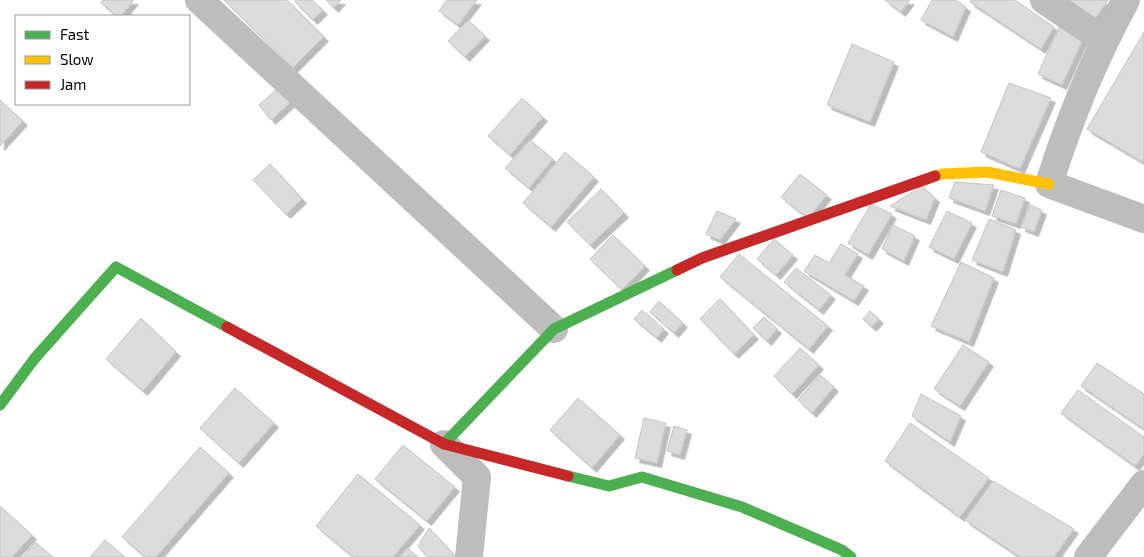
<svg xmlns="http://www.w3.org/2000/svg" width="1144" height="557" font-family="'Exo 2',sans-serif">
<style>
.building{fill:#dcdcdc;stroke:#c4c4c4;filter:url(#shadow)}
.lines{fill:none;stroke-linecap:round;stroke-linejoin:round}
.street{stroke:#bdbdbd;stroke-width:28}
.fast{stroke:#4caf50;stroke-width:11}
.slow{stroke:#ffc107;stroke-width:11}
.jam{stroke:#c62828;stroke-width:11}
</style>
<defs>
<filter id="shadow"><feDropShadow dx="4.5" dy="4.5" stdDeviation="0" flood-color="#0004"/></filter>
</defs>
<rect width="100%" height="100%" fill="#fff"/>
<g class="building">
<path d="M103 0H134L121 16H117L101 3Z"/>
<path d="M224 0H287L324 37 293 68Z"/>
<path d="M296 0H312L323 10 313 20 295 2Z"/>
<path d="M326 0H341L334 8Z"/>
<path d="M447 0H477L458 25 439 11Z"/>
<path d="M885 0H910L901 12Z"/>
<path d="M932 0H955L966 7 953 37 921 20Z"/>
<path d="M971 0H1015L1054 27 1041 49 970 2Z"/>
<path d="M1062 0H1108L1094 20Z"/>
<path d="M468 20 485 36 465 57 448 41Z"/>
<path d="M1060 25 1084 37 1062 85 1038 74Z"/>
<path d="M1144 32V160L1143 162 1087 129Z"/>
<path d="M852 44 894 62 870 122 827 105Z"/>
<path d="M1009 83 1051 98 1020 169 981 152Z"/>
<path d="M279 87 292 101 271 120 259 105Z"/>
<path d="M522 98 543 117 510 155 488 136Z"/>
<path d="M0 100 23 121 0 146Z"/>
<path d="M530 140 553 159 529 188 505 168Z"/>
<path d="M565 152 594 177 551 227 523 203Z"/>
<path d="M270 164 302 199 286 214 253 180Z"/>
<path d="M800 174 827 195 808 218 781 197Z"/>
<path d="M955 182 994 185 985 211 949 198Z"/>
<path d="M922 186 935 198 926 220 890 206Z"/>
<path d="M601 189 624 213 590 245 567 222Z"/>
<path d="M1001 190 1025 198 1016 224 992 216Z"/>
<path d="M871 204 892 214 868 255 848 243Z"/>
<path d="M1030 205 1042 210 1034 232 1021 227Z"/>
<path d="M717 211 736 219 720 240 706 234Z"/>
<path d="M947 211 972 223 954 259 929 247Z"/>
<path d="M989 219 1016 230 1003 272 972 260Z"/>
<path d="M893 225 915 236 904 261 882 249Z"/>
<path d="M613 235 645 266 622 290 590 259Z"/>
<path d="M774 239 793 255 776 275 757 259Z"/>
<path d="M841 244 858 254 845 275 864 286 854 301 804 271 815 255 829 263Z"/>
<path d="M739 254 828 326 809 349 720 277Z"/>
<path d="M961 262 994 278 969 342 931 326Z"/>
<path d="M796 268 831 295 819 310 784 282Z"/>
<path d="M720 299 754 335 734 354 700 319Z"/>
<path d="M659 301 683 323 674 333 650 312Z"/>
<path d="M642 310 664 329 657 338 634 319Z"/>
<path d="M870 311 879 319 872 327 863 319Z"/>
<path d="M764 317 777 329 767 341 753 328Z"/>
<path d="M141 318 176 352 143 391 106 359Z"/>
<path d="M963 345 989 362 960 406 934 389Z"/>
<path d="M800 348 819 365 792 394 774 376Z"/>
<path d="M1097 363 1144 394V429L1081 386Z"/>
<path d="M820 375 834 387 812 413 798 400Z"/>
<path d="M235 388 274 423 239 463 200 428Z"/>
<path d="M1078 390 1144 437V454L1135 466 1061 413Z"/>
<path d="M921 394 961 416 950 442 912 416Z"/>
<path d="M578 398 620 435 592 468 550 430Z"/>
<path d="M644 418 666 423 657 463 635 458Z"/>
<path d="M910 423 989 478 960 517 885 461Z"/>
<path d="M674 426 687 430 680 455 667 451Z"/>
<path d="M403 445 455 487 427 521 375 479Z"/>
<path d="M200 447 229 473 156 557H145L122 537Z"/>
<path d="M358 474 420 525 393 557H353L316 526Z"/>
<path d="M993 481 1074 529 1054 557H1020L965 520Z"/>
<path d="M0 506 32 535 12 557H0Z"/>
<path d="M429 528 456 557H427L418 546Z"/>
<path d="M105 540 125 557H90Z"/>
<path d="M35 542 53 557H23Z"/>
<path d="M407 548 418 557H400Z"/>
</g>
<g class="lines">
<g class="street">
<path d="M199 0 554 329"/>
<path d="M1044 0 1104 40"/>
<path d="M1126 0C1094 59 1069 120 1049 184L1144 219"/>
<path d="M444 444 477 477 469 557"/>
<path d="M1088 557 1144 484"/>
</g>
<g class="fast">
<path d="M0 405 35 358 116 267 227 327"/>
<path d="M444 444 554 329 677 270"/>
<path d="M568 476 609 486 642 477 742 507 842 550 851 557"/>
</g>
<path class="slow" d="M935 176 942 174 987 172 1049 184"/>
<g class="jam">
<path d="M677 270 702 258 935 176"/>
<path d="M227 327 444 444 568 476"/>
</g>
</g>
<rect x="15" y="15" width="175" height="90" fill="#ffffff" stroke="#999999"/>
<rect x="25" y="31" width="25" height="8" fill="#4caf50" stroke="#999999"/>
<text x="60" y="40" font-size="15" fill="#000000">Fast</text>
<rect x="25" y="56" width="25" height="8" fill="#ffc107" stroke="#999999"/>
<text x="60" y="65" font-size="15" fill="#000000">Slow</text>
<rect x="25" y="81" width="25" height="8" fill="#c62828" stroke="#999999"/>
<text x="60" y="90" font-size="15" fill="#000000">Jam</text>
</svg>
